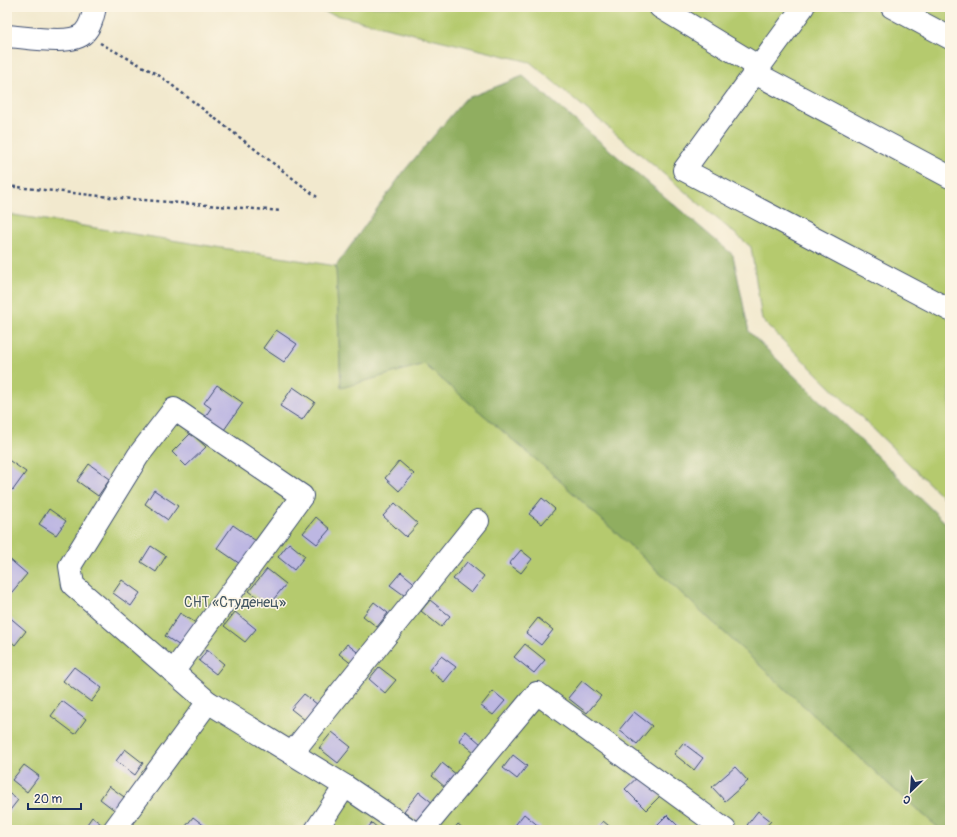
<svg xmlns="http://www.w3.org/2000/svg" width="957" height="837" font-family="Pangolin,sans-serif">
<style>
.green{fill:#b5ca6e;stroke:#687c66}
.forest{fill:#90ae61;stroke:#566e60}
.building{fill:#bdb7e2}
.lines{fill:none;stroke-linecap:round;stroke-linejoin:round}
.minor-casing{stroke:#3b4b6f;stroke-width:24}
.path{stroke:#3b4b6f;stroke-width:2.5;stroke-dasharray:3 3;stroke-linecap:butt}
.minor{stroke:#fff;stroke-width:22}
.labels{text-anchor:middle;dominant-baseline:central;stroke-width:3;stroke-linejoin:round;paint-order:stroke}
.park-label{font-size:14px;fill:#425662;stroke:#fcf5e5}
</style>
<rect width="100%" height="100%" fill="#fcf5e5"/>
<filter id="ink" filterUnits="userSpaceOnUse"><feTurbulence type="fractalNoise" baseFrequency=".025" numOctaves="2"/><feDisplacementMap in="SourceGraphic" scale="8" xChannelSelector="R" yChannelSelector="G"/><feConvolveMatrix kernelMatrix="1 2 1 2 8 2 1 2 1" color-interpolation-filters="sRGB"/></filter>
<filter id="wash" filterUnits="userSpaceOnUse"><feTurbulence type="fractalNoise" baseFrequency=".012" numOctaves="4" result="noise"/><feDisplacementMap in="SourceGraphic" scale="16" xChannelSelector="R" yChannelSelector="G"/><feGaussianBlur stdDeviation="0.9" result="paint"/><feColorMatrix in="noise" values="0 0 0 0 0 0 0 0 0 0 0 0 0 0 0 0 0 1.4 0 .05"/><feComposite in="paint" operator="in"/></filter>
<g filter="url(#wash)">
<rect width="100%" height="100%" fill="#f2e9ce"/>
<g class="green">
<path d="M312 7H950V504L762 320 751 247 530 62 311 9Z"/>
<path d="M7 214 336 266 341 388 424 364 548 470 895 790 941 830H7Z"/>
</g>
<path class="forest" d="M523 76 733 255 749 332 950 527V830H941L895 790 548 470 424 364 341 388 336 266 404 171 465 99Z"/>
<g id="blocks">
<g class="building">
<path d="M276 330 297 344 284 362 263 348Z"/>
<path d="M217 385 243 403 224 430 205 417 211 408 204 403Z"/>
<path d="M293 387 315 402 302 420 280 406Z"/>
<path d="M191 433 206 447 186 466 172 452Z"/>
<path d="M7 459 26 472 13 490 7 486Z"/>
<path d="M399 461 414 474 399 491 385 478Z"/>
<path d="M89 464 110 479 98 496 77 481Z"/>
<path d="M154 490 178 506 168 520 145 504Z"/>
<path d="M542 498 555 509 542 524 529 514Z"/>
<path d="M395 503 418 524 406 537 383 516Z"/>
<path d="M49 509 66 521 56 535 39 524Z"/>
<path d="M316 517 330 529 317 544 303 533Z"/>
<path d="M233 525 259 543 243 566 217 548Z"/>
<path d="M289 543 305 556 294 570 278 557Z"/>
<path d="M151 546 166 556 156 572 141 562Z"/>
<path d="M521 550 532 559 521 573 509 564Z"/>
<path d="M7 557 27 574 7 598Z"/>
<path d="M467 562 484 576 471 593 453 579Z"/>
<path d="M267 569 286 584 268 606 249 591Z"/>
<path d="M401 572 418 586 408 598 390 585Z"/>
<path d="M122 580 140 593 131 606 113 593Z"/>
<path d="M430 600 450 616 441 627 421 611Z"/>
<path d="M374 602 388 613 377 627 363 616Z"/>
<path d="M235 612 256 629 245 642 224 626Z"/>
<path d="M180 613 196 623 180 646 165 636Z"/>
<path d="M7 615 26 631 15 645 7 638Z"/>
<path d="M538 618 553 630 541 645 526 633Z"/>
<path d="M347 644 361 655 353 665 339 654Z"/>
<path d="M525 644 545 660 534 673 514 657Z"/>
<path d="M207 650 224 664 216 674 199 661Z"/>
<path d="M441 656 456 667 444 682 429 670Z"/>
<path d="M74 667 102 688 91 702 63 681Z"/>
<path d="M379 667 396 680 385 693 369 679Z"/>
<path d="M582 681 601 696 587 713 568 698Z"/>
<path d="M493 691 505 701 493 715 481 706Z"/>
<path d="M304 694 322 708 310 724 291 709Z"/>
<path d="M62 701 86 719 75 734 51 716Z"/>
<path d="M634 712 652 726 637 744 619 730Z"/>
<path d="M466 731 481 744 474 752 459 740Z"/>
<path d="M332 732 351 747 338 763 319 748Z"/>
<path d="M683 743 703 758 694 770 674 754Z"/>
<path d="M125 749 143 763 135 775 116 761Z"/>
<path d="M513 755 527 766 517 779 503 768Z"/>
<path d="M442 763 457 775 446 788 432 776Z"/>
<path d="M24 765 39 776 27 792 12 780Z"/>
<path d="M735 767 748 781 725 801 712 787Z"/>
<path d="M640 775 661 795 646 810 625 789Z"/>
<path d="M109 786 127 799 117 812 100 799Z"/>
<path d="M7 792 18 800 7 814Z"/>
<path d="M419 792 434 804 419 823 404 811Z"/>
<path d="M758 811 771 821 763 830H754L747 825Z"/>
<path d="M524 814 541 828 539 830 512 829Z"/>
<path d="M667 815 682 830H661L657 825Z"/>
<path d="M92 817 105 827 102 830H83Z"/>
<path d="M193 817 210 830H183Z"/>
<path d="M603 821 614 830H596Z"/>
<path d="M372 823 380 830H366Z"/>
<path d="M458 824 465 830H453Z"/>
</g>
</g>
</g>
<g filter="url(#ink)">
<use href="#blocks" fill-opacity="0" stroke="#3b4b6f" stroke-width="1"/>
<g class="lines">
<defs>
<g id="minor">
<path d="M660 7 759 67"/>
<path d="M803 7 684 170 950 310"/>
<path d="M892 7 950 38"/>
<path d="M7 36C25 37 72 46 84 33 91 26 93 16 95 7"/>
<path d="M755 73 950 177"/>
<path d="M173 672 302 496 174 409 138 456 70 566 73 585 208 702 345 786 410 830"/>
<path d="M292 753 478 521"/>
<path d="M114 830 208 702"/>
<path d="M316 830 345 786"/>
<path d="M423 830 537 693 725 830"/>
</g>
</defs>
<use href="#minor" class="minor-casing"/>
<g class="path">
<path d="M100 43 160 76 317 197"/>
<path d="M7 186 119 198 281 211"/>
</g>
<use href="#minor" class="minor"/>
</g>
</g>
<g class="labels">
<g class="park-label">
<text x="235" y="602">СНТ «Студенец»</text>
</g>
</g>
<rect width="957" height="837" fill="none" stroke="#fcf5e5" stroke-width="24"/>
<g transform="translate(911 791) rotate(205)" stroke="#fcf5e5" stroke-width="3" paint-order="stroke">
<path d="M0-3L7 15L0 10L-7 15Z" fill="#1b2f5e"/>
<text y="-6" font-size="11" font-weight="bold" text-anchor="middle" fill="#1b2f5e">С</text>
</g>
<path d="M28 803v6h53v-6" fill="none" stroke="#1b2f5e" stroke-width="2"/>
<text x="34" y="803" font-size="12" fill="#1b2f5e" stroke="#fcf5e5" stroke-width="3" paint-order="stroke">20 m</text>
</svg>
